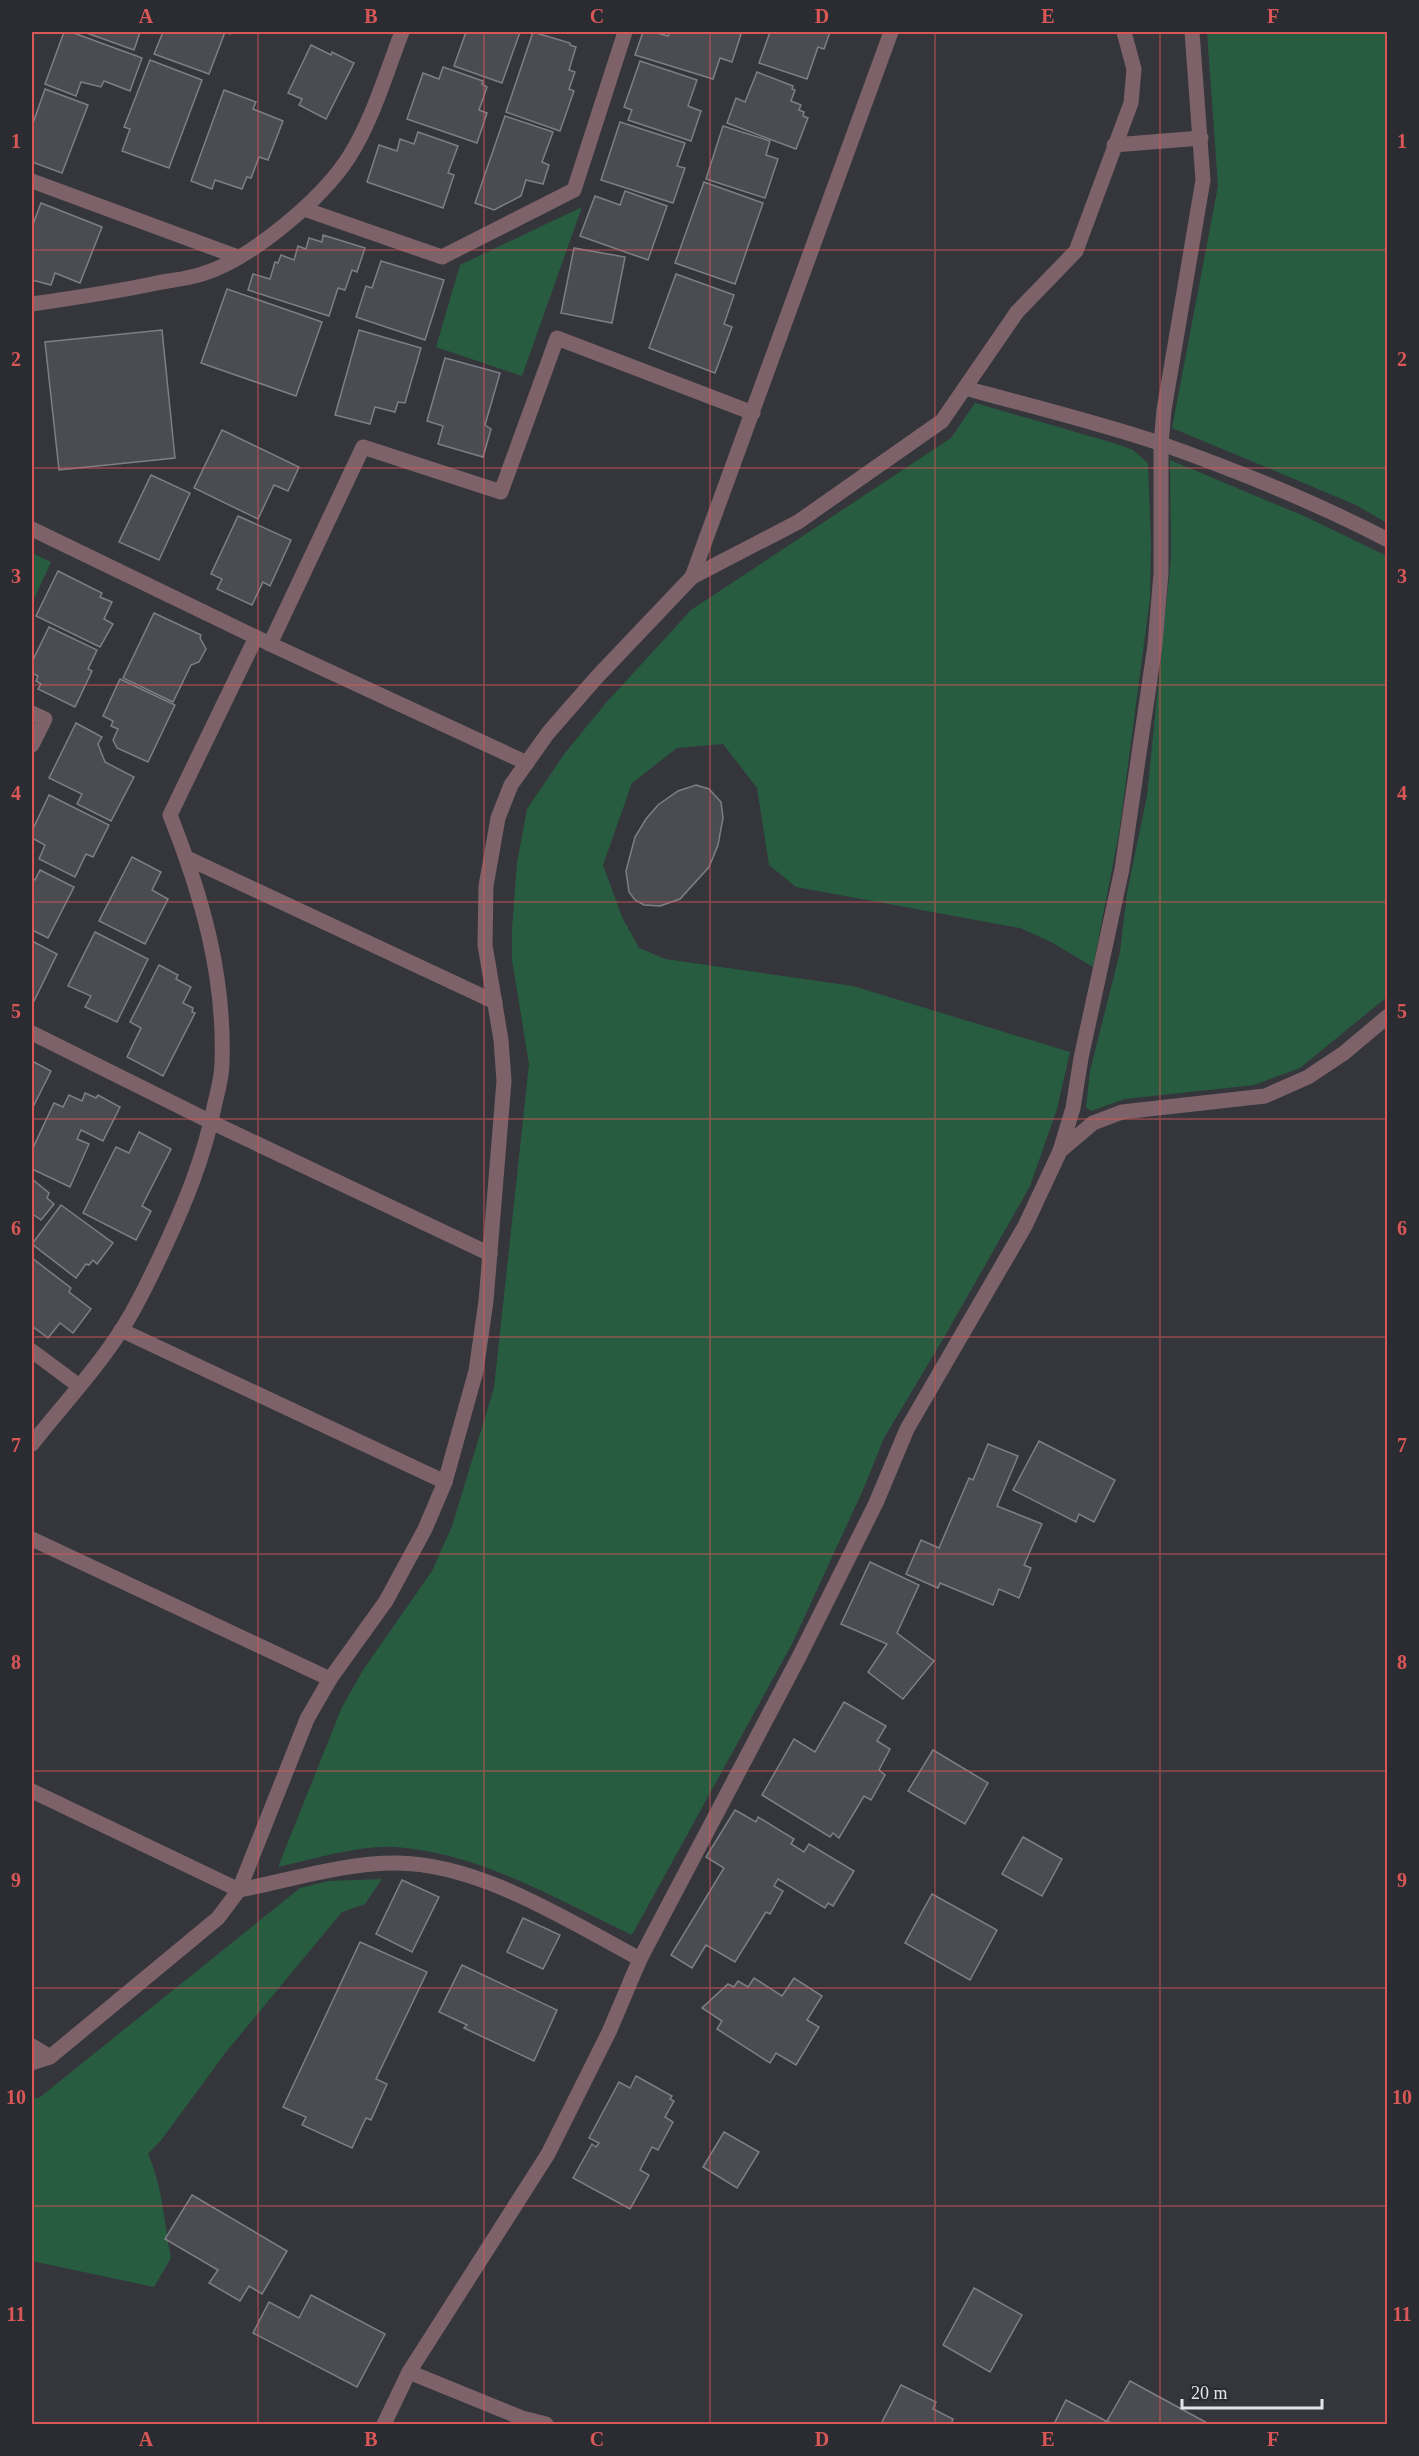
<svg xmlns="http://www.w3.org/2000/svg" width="1419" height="2456" font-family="'Times New Roman',serif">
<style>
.green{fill:#275c40}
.building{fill:#4b4c52;stroke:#7e7f86;stroke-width:1.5}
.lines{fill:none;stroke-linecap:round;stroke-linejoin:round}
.lane{stroke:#7d6369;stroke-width:15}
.street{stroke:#7d6369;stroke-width:15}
.grid{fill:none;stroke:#da5758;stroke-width:1.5;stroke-opacity:0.55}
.neatline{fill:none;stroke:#da5758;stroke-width:2}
.grid-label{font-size:20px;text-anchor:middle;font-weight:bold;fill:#da5758}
</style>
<rect width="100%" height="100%" fill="#35363c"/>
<g class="green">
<path d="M1207 32H1387V523L1356 505 1172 428 1218 186Z"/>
<path d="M582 207 522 376 436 347 460 265Z"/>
<path d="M975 403 1117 444 1133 450 1148 463 1151 544 1150 598 1119 833 1093 967 1051 942 1020 928 796 887 769 865 757 788 723 744 677 748 632 783 603 865 622 917 639 948 665 959 853 986 1070 1052 1057 1109 1030 1186 946 1334 884 1438 863 1490 792 1644 632 1935C558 1900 480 1853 396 1847 360 1845 313 1859 278 1867L342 1707 363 1670 432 1571 452 1526 494 1388 529 1064 512 960V930L517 863 527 809 565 753 605 704 691 610 951 438Z"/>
<path d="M1170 460 1304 516 1387 556V997L1300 1068 1254 1085 1125 1099 1091 1111 1086 1107 1090 1071 1120 952 1127 893 1147 796 1171 558Z"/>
<path d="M32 553 51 562 32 603Z"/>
<path d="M382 1879 365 1904 342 1912 226 2052 162 2139 148 2154C163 2188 164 2222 171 2258L154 2287 32 2261V2099L39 2098 300 1888 329 1881Z"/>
</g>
<g class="building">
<path d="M64 32H71L142 58 130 91 104 81 101 87 81 82 76 96 45 84Z"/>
<path d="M84 32H140L134 50Z"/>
<path d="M163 32H231L230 34 225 32 209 74 154 54Z"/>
<path d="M466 32H520L502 83 454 66Z"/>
<path d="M533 32 570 43V45L576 47 569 70 575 72 569 89 574 91 560 131 506 112Z"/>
<path d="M643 32H653L668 36 670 32H733L741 34 732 62 720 58 713 79 635 55Z"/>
<path d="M770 32H830L824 49 818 47 807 79 759 63Z"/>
<path d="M311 45 331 55 332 52 354 63 326 119 299 105 302 99 288 93Z"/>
<path d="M150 60 202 80 169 168 122 151 130 129 124 127Z"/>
<path d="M640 61 697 80 688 106 701 111 691 141 628 120 632 110 624 107Z"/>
<path d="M443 67 483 81 482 84 487 87 479 110 487 113 477 143 407 119 423 73 439 79Z"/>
<path d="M757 72 793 86 792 89 795 90 791 101 801 105 799 110 804 112 803 116 808 118 796 149 727 123 736 98 745 102Z"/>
<path d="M45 89 88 105 62 173 32 162V126Z"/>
<path d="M224 90 256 102 253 109 283 121 268 160 259 157 251 178 247 177 242 189 215 180 212 189 191 181Z"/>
<path d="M505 116 553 132 542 162 549 165 543 184 526 180 521 196 494 210 475 203Z"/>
<path d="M620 122 685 143 677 166 685 168 673 203 601 180Z"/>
<path d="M723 126 770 141 766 155 778 159 765 198 706 179Z"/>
<path d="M418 132 458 146 448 173 454 175 443 208 367 182 379 145 397 151 400 139 414 144Z"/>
<path d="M704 182 763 203 735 284 675 263Z"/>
<path d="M625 191 667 206 648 260 580 236 595 196 620 205Z"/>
<path d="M41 203 102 227 80 283 55 273 51 285 32 280V227Z"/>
<path d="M323 235 365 248 357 272 352 270 345 290 338 288 329 316 248 290 253 274 270 279 275 262 278 263 281 255 294 260 298 246 306 249 309 238 322 242Z"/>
<path d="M574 248 625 257 612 323 561 313Z"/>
<path d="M381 261 444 280 425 340 356 317 366 286 372 288Z"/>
<path d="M676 274 734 295 724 324 732 327 715 373 649 348Z"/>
<path d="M227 289 322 322 296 396 201 363Z"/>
<path d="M162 330 175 458 59 470 45 342Z"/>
<path d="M359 330 421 348 405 403 398 402 395 412 375 407 370 424 335 415Z"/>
<path d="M445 358 500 373 485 425 491 429 483 457 438 444 443 426 427 421Z"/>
<path d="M222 430 299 467 288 491 274 485 258 519 194 488Z"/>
<path d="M151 475 190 493 159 560 119 542Z"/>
<path d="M238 516 291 540 270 586 263 582 252 605 217 589 222 579 211 574Z"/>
<path d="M58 571 102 593 100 597 112 602 104 619 113 624 100 647 36 616Z"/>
<path d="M154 613 201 635 200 638 206 649 199 662 191 665 173 702 123 678Z"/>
<path d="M49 627 97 650 88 669 92 671 75 707 38 689 41 684 36 681 38 676 32 673V662Z"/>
<path d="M120 679 175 705 148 762 117 748 113 740 118 729 111 726 113 721 103 716Z"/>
<path d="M76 723 102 737 98 744 105 762 134 777 111 821 77 804 82 794 49 778Z"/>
<path d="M696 785 709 789 721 802 723 818 718 845 709 867 680 899 660 906 644 905 635 900 629 892 626 871 635 837 646 819 658 805 678 791Z"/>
<path d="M49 795 109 825 93 857 86 854 75 877 39 859 45 845 32 838V831Z"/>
<path d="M132 857 161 872 152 890 168 899 145 944 99 921Z"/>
<path d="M40 870 74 887 48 938 32 930V878L35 880Z"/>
<path d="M95 932 148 959 117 1022 85 1007 91 996 68 986Z"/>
<path d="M32 941 57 954 34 1001 32 1000Z"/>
<path d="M159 965 178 975 176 979 191 987 183 1003 193 1008 192 1012 195 1013 163 1076 127 1057 141 1028 130 1022Z"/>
<path d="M32 1061 51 1071 32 1109Z"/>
<path d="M85 1093 96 1098 98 1095 120 1107 103 1141 81 1130 77 1139 89 1144 70 1187 32 1169V1150L54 1103 63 1107 69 1095 82 1101Z"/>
<path d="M139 1132 171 1149 142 1206 151 1211 136 1240 83 1213 116 1147 129 1153Z"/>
<path d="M32 1179 49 1193 47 1198 54 1204 41 1220 34 1215 32 1216Z"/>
<path d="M61 1205 113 1243 97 1264 93 1260 89 1265 86 1264 76 1278 32 1244Z"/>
<path d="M32 1258 71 1288 69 1292 91 1309 73 1333 60 1323 48 1338 32 1326Z"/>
<path d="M1039 1441 1115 1480 1094 1522 1079 1514 1076 1522 1013 1490Z"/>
<path d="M988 1444 1018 1456 997 1506 1042 1524 1024 1565 1031 1568 1019 1598 999 1589 993 1605 940 1583 938 1588 906 1574 921 1540 939 1548 969 1478 973 1480Z"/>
<path d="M870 1562 919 1585 897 1633 934 1661 903 1699 868 1672 887 1644 841 1624Z"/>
<path d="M844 1702 886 1726 877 1741 890 1749 879 1770 885 1775 871 1800 864 1796 839 1838 833 1833 830 1837 762 1795 794 1739 815 1752Z"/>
<path d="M933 1750 988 1783 965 1824 908 1791Z"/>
<path d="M735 1810 756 1822 758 1817 794 1839 791 1844 804 1852 809 1844 854 1871 833 1906 828 1903 825 1908 778 1879 774 1886 783 1891 770 1914 766 1912 735 1962 706 1945 692 1968 671 1955 724 1868 706 1857Z"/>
<path d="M1023 1837 1062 1859 1042 1896 1002 1874Z"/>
<path d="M402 1880 439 1897 412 1952 376 1934Z"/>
<path d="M932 1894 997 1930 970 1980 905 1943Z"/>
<path d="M523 1918 560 1935 543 1969 507 1952Z"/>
<path d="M360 1942 427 1972 376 2079 387 2084 371 2120 366 2118 352 2148 302 2125 306 2117 283 2107Z"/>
<path d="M462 1965 557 2010 534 2061 464 2028 467 2025 439 2012Z"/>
<path d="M754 1978 782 1996 794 1978 822 1996 807 2020 819 2027 796 2065 776 2053 770 2063 717 2029 722 2021 702 2008 728 1984 734 1987 738 1981 748 1987Z"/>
<path d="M636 2076 672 2096 670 2099 674 2101 665 2117 673 2122 658 2150 652 2147 640 2170 649 2175 630 2209 573 2178 592 2144 596 2147 599 2143 589 2138 619 2082 630 2088Z"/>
<path d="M724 2132 759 2152 737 2188 703 2167Z"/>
<path d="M192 2195 287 2251 262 2294 249 2286 240 2301 209 2283 218 2270 165 2239Z"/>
<path d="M974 2288 1022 2315 990 2372 943 2345Z"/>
<path d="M311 2295 385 2334 357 2387 253 2333 269 2302 299 2318Z"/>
<path d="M1130 2381 1209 2424H1113L1107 2421Z"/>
<path d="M901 2385 936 2402 933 2409 953 2419 951 2424H881Z"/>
<path d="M1066 2400 1106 2421 1103 2424H1054Z"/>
</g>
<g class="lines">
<g class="lane">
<path d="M239 1890C291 1880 343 1863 396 1863 479 1863 569 1921 640 1959"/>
<path d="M409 2372 522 2418 546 2424"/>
</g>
<g class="street">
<path d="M1114 145 1201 138"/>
<path d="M32 181 238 257"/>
<path d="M304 209 442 257 574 190 625 32"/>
<path d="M32 304C74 298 115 292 157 283 172 280 187 279 202 274 250 260 322 199 349 157 373 119 386 73 402 32"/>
<path d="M965 388C1030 406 1097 422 1162 444 1238 471 1315 502 1388 540"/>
<path d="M32 529 270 644 527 763"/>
<path d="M692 577 798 522 942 421 1017 312 1076 251 1131 103 1134 69 1124 32"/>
<path d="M270 644 363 447 501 492 557 338 753 413"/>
<path d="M32 713 45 719 32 745"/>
<path d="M187 858 495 1002"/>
<path d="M32 1033 211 1122 490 1254"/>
<path d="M1060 1151 1073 1108 1081 1058 1122 869 1155 645 1161 573V444L1164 410 1203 180 1192 32"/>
<path d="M121 1330 445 1482"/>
<path d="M32 1351 79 1386"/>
<path d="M32 1444C62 1406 96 1370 122 1329 137 1306 148 1282 160 1257 184 1206 204 1159 215 1103 218 1090 222 1076 222 1063 225 975 202 896 170 815L256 637"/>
<path d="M32 1539 330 1679"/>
<path d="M32 1791 239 1890"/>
<path d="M32 2046 50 2057"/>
<path d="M32 2063 50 2057 218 1918 239 1890 307 1719 330 1679 386 1601 425 1529 445 1482 476 1371 486 1301 504 1081 501 1040 485 945 486 886 498 818 511 785 548 733 596 678 692 577 891 32"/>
<path d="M384 2424 409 2372 548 2154 609 2032 640 1959 798 1659 876 1503 907 1429 1025 1226 1060 1151 1093 1123 1122 1112 1265 1096 1308 1077 1344 1053 1388 1016"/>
</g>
</g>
<path class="grid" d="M258 32V2424M484 32V2424M710 32V2424M935 32V2424M1160 32V2424M32 250H1388M32 468H1388M32 685H1388M32 902H1388M32 1119H1388M32 1337H1388M32 1554H1388M32 1771H1388M32 1988H1388M32 2206H1388"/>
<rect width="1419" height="2456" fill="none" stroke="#2b2c31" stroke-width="66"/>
<path d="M1182 2399v9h140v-9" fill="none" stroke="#e4e5e9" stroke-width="3"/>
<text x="1191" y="2399" font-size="18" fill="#e4e5e9" stroke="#2b2c31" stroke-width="4.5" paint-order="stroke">20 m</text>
<rect x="33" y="33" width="1353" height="2390" class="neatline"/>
<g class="grid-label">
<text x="146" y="23">A</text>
<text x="371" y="23">B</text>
<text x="597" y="23">C</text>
<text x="822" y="23">D</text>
<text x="1048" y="23">E</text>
<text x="1273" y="23">F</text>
<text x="16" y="148">1</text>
<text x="1402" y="148">1</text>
<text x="16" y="366">2</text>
<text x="1402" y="366">2</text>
<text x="16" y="583">3</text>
<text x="1402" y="583">3</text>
<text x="16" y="800">4</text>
<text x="1402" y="800">4</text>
<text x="16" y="1018">5</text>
<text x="1402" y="1018">5</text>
<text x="16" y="1235">6</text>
<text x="1402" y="1235">6</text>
<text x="16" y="1452">7</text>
<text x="1402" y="1452">7</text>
<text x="16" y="1669">8</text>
<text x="1402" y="1669">8</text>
<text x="16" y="1887">9</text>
<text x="1402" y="1887">9</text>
<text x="16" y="2104">10</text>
<text x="1402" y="2104">10</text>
<text x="16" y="2321">11</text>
<text x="1402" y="2321">11</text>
<text x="146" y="2446">A</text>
<text x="371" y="2446">B</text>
<text x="597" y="2446">C</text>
<text x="822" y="2446">D</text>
<text x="1048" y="2446">E</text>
<text x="1273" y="2446">F</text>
</g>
</svg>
